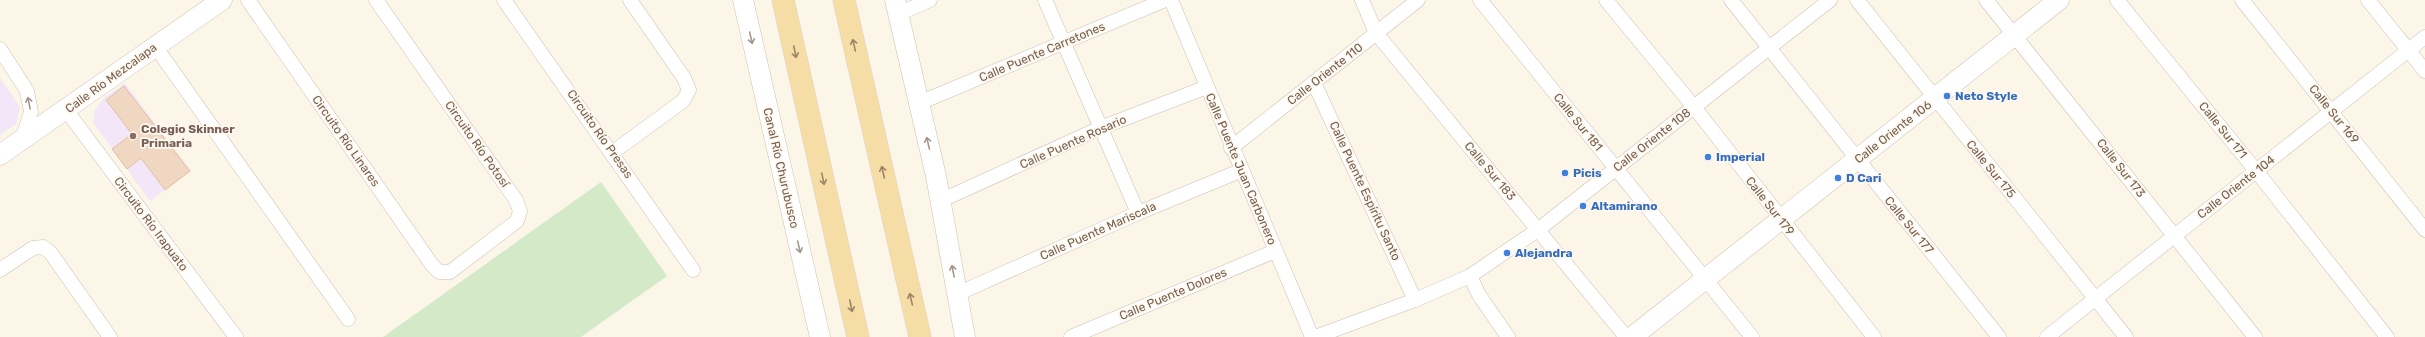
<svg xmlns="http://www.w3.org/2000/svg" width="2425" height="337" font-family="Rubik,sans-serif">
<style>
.education{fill:#f3e6f8}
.green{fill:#d3e9c8}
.building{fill:#f0d7c2;stroke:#e1bfa4}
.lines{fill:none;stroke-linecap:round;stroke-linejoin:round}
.street-casing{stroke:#cdbeb0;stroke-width:15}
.secondary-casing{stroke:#d0bfad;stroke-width:21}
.primary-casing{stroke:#dbd5d1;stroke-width:23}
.street{stroke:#fff;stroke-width:14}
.secondary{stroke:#fff;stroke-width:20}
.primary{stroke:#f6dda6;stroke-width:22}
.oneway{stroke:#a5968c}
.oneway2{stroke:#9c8468}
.shop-dot{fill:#3f7fe0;stroke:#fef9f0;stroke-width:1.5}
.education-dot{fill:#8d6e63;stroke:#fef9f0;stroke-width:1.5}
.labels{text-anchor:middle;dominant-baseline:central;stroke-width:3.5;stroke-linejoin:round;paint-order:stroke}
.street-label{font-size:12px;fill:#755e4e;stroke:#fef9f0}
.shop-label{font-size:12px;font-weight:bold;fill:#366cbe;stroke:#fef9f0;text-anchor:start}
.education-label{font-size:12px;font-weight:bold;fill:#785e54;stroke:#fef9f0;text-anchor:start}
</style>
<rect width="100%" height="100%" fill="#fcf6e9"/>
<g class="education">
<path d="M0 78 20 107 16 124 0 135Z"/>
<path d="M125 83 190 171 150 201 93 122 95 110 104 98Z"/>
</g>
<path class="green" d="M601 182 667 276 581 337H383Z"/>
<path class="building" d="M124 86 190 171 165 190 141 158 127 169 112 149 132 134 106 100Z"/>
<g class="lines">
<defs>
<g id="street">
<path d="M248 0 432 265 439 272H450L517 221 520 211 516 200 376 0"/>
<path d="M504 0 693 270"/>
<path d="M1045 0 1138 213"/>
<path d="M1171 0 1312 337"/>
<path d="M1362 0 1376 33 1626 337"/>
<path d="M1480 0 1752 337"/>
<path d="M1606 0 1694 107 1874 337"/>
<path d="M1731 0 1999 337"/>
<path d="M1857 0 2126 337"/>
<path d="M1986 0 2255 337"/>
<path d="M2117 0 2257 172 2387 337"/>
<path d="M2242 0 2425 230"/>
<path d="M2368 0 2425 71"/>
<path d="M898 14 930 0"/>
<path d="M155 46 348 319"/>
<path d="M0 49 27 91 31 112 22 140"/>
<path d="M1314 83 1415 300"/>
<path d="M919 103 1165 0"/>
<path d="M66 110 236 337"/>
<path d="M1231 148 1418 0"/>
<path d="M613 152 683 101 689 90 684 78 630 0"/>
<path d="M940 201 1100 128 1207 87"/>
<path d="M0 270 33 248 43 247 50 252 110 337"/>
<path d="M1470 276 1479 295 1508 337"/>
<path d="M957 294 1138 213 1240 171"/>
<path d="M1071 337 1275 251"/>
<path d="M1315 337 1415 300 1470 276 1539 229 1830 0"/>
<path d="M2047 337 2425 37"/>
</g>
<g id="secondary">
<path d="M743 0 820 337"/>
<path d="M895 0 936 176 965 337"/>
<path d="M0 155 222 0"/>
<path d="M1632 337 2059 0"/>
</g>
<g id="primary">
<path d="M783 0 858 337"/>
<path d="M844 0 920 337"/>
</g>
</defs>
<use href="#street" class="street-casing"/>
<use href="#secondary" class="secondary-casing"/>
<use href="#primary" class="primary-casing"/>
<use href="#street" class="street"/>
<use href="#secondary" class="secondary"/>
<use href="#primary" class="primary"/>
</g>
<defs><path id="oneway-shaft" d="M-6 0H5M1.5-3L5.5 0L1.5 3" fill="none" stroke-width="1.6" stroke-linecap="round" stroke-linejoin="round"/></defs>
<g class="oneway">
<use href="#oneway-shaft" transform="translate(751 38) rotate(77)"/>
<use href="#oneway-shaft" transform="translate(29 103) rotate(-101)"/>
<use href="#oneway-shaft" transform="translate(928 143) rotate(-103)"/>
<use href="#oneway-shaft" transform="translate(799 247) rotate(77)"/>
<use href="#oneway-shaft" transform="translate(953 271) rotate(-101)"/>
</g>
<g class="oneway2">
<use href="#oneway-shaft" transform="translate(854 45) rotate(-103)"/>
<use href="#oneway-shaft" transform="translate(795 52) rotate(78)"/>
<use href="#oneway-shaft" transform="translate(883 172) rotate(-103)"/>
<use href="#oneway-shaft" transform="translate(823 179) rotate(78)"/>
<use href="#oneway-shaft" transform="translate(911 299) rotate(-103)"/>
<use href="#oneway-shaft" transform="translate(851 306) rotate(78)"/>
</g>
<g class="shop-dot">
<circle cx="1947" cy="96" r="4"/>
<circle cx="1708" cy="157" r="4"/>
<circle cx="1565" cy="173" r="4"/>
<circle cx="1838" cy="178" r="4"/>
<circle cx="1583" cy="206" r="4"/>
<circle cx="1507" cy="253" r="4"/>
</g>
<circle class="education-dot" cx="133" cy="136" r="4"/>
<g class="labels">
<g class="street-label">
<text transform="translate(1042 52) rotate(-23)">Calle Puente Carretones</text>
<text transform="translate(1325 74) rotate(-38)">Calle Oriente 110</text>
<text transform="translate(111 78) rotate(-36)">Calle Río Mezcalapa</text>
<text transform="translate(2334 114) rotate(51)">Calle Sur 169</text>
<text transform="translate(1578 122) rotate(51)">Calle Sur 181</text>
<text transform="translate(2223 130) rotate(51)">Calle Sur 171</text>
<text transform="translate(1893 132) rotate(-38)">Calle Oriente 106</text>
<text transform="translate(600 134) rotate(55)">Circuito Río Presas</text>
<text transform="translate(1652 140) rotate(-38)">Calle Oriente 108</text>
<text transform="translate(346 141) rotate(55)">Circuito Río Linares</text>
<text transform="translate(1073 142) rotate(-24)">Calle Puente Rosario</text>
<text transform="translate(477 144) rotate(55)">Circuito Río Potosí</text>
<text transform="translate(781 168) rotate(77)">Canal Río Churubusco</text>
<text transform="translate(2121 168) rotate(52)">Calle Sur 173</text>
<text transform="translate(1241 169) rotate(67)">Calle Puente Juan Carbonero</text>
<text transform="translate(1991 169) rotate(51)">Calle Sur 175</text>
<text transform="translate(1490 171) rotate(50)">Calle Sur 183</text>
<text transform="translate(2236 187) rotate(-38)">Calle Oriente 104</text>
<text transform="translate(1365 191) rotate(65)">Calle Puente Espíritu Santo</text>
<text transform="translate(1770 206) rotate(52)">Calle Sur 179</text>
<text transform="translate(151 224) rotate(53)">Circuito Río Irapuato</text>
<text transform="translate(1909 225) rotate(51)">Calle Sur 177</text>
<text transform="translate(1098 231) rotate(-24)">Calle Puente Mariscala</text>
<text transform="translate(1173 294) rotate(-23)">Calle Puente Dolores</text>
</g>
<g class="shop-label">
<text x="1955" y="96">Neto Style</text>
<text x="1716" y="157">Imperial</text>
<text x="1573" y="173">Picis</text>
<text x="1846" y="178">D Cari</text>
<text x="1591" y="206">Altamirano</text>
<text x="1515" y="253">Alejandra</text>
</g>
<g class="education-label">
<text x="141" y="129">Colegio Skinner<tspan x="141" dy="14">Primaria</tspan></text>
</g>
</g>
</svg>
